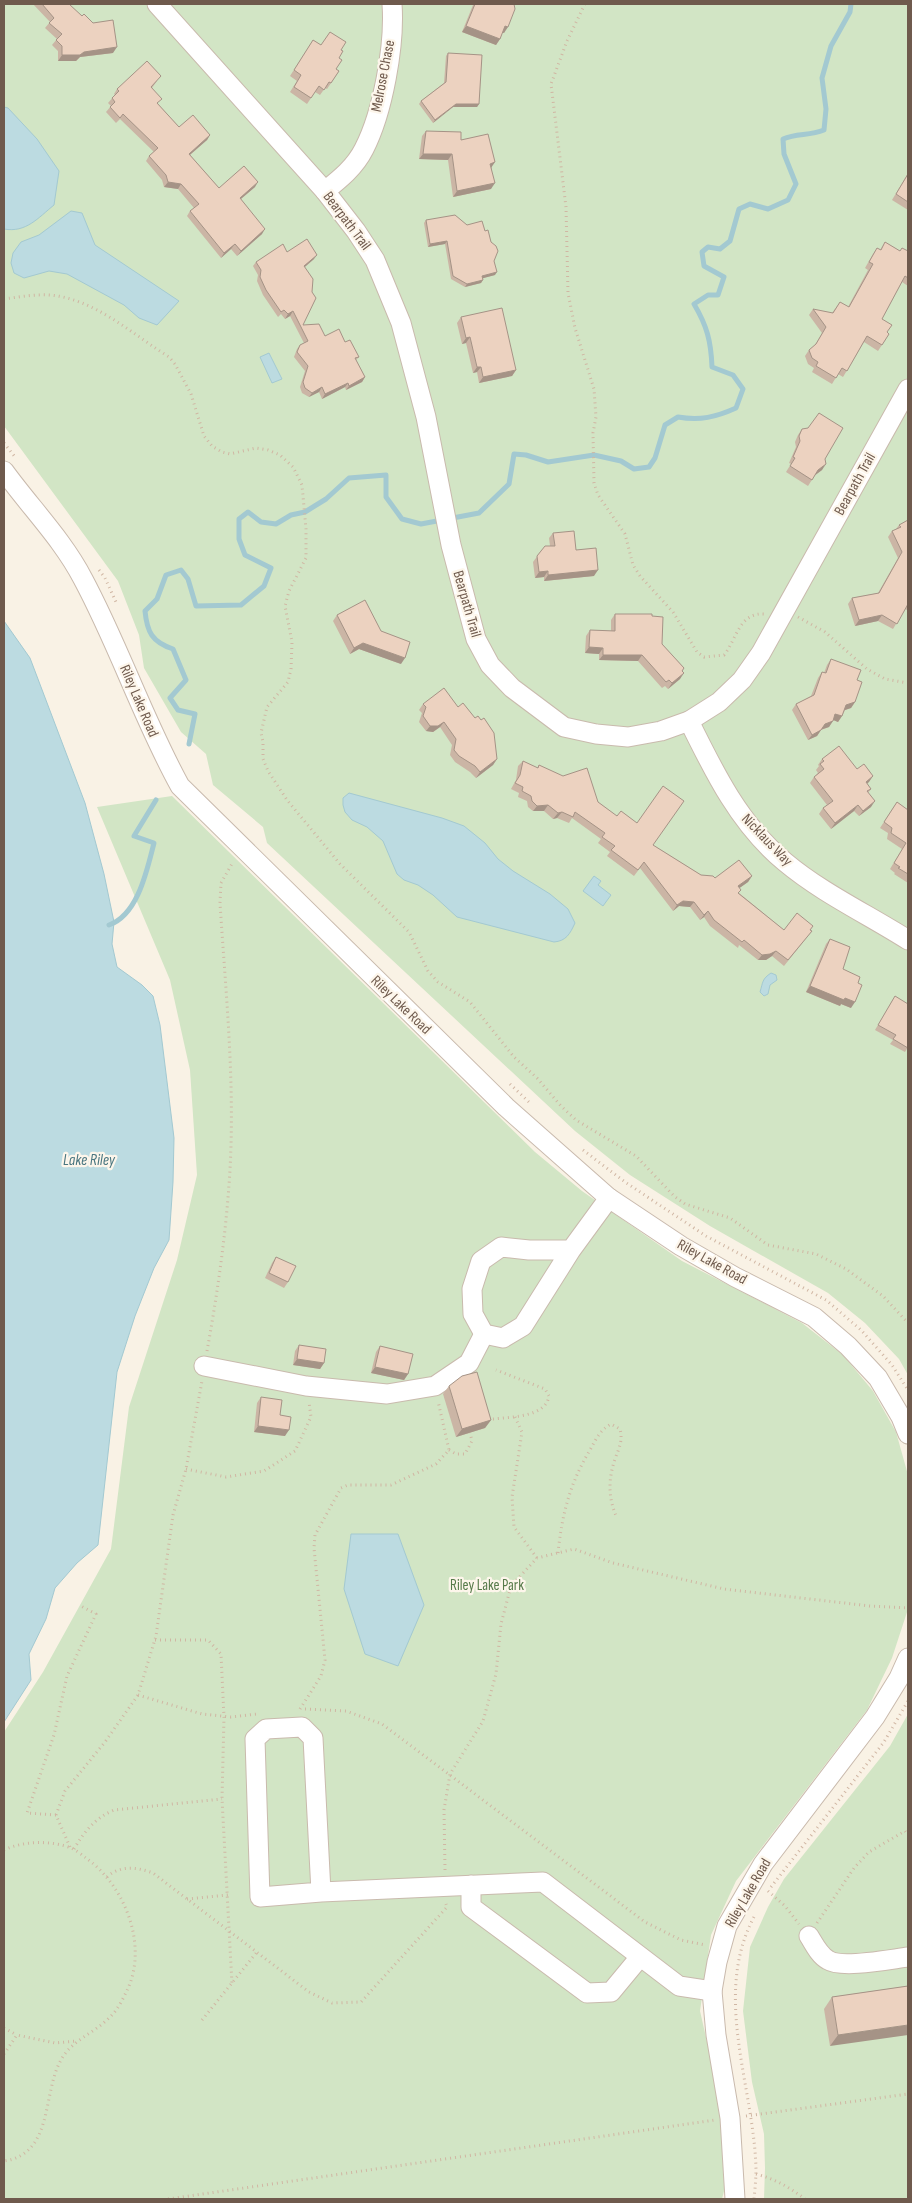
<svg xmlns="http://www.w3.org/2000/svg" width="912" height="2203" font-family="'Sofia Sans Condensed',sans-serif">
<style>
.green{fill:#d2e5c5}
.water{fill:#bcdbe1;stroke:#a3c9d1}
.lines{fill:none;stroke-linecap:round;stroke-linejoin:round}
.stream{stroke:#a3c9d1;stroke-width:5}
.minor-casing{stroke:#c9baad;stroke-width:21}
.path{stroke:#d0b6a3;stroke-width:3;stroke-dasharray:1 4;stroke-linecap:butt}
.minor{stroke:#fff;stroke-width:19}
.wall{fill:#cbb5a5}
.shaded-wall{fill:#a59386}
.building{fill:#ecd2c0;stroke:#a59386}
.labels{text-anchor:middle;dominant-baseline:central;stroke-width:4.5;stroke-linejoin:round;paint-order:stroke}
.street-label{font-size:15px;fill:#6f5a4d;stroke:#fdf6eb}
.park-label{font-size:15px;fill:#577a4a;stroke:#fdf6eb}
.water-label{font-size:16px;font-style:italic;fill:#4a7680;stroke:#fdf6eb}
</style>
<rect width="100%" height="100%" fill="#f9f2e5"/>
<g class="green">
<path d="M4 4H908V1375L899 1359 865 1323 828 1293 710 1226 630 1175 575 1131 267 843 263 827 213 785 206 754 181 732 144 668 139 635 118 581 4 426Z"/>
<path d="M172 796 535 1152 582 1191 682 1261 802 1323 843 1355 873 1391 896 1432 908 1475V1609L892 1658 867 1710 736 1881 711 1935 700 2011 733 2156 722 2199H4V1732L43 1672 111 1549 129 1407 177 1260 197 1175 190 1070 170 980 97 807Z"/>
<path d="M908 1714V2199H764L765 2168 764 2134 752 2082 743 2011 750 1947 768 1907 784 1879 890 1746Z"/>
</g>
<g class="water">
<path d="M4 107 8 108 37 139 59 171 54 205C38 218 26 233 4 229Z"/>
<path d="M71 211 82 213 95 245 179 301 157 325 139 318 124 305 67 274 49 271 24 278 14 273 11 263 13 253 21 242 39 235Z"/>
<path d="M269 353 282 379 272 383 260 357Z"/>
<path d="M4 621 30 658 85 803 104 874 114 922 112 944 117 967 142 985 153 996 160 1025 174 1138 173 1182 169 1240 154 1268 135 1316 117 1372 98 1545 77 1563 55 1588 46 1619 29 1654 31 1680 4 1722Z"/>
<path d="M349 793 442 818 464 826 485 843 498 859 513 871 550 894 568 909 575 923C570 934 566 941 554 942L457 917 433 895 418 885 404 880 397 874 383 841 367 827 352 820 345 812 343 805V798Z"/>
<path d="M594 876 601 881 598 885 611 895 603 906 583 891Z"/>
<path d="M771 973 776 975 777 980 770 985 768 994 764 996 760 992C763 982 762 979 771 973Z"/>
<path d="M351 1534H398L424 1605 398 1666 365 1654 344 1589Z"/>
</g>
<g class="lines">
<g class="stream">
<path d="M189 744 195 714 178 710 170 698 186 680 173 649C152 642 147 632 145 611L157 599 166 575 181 570 188 579 196 606 241 605 264 586 271 568 245 555 239 539V519L248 512 261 522 276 524 291 515 305 512 326 499 349 478 386 475V497L402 519 421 524 479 513 509 484 514 454 526 455 548 462 594 455 621 461 634 469 649 467 655 458 665 425 678 417C700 421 716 417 736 408L743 389 733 375 712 367C711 341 707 326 694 304L708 295H718L724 277 704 266 702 252 708 247 720 249 730 241 739 209 750 204 768 209 788 200 796 184 784 154 783 139C797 133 809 136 824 130L826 109 822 78 831 46 850 12 851 4"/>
<path d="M109 925C138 915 147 870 154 843L134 836 156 800"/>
</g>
<defs>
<g id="minor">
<path d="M157 4 325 191 356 231 375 260 401 323 426 417 451 545 476 639 490 665 512 688 564 727 596 734 628 737 661 731 689 721 719 702 742 680 761 653 908 389"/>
<path d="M325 191C340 179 355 167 364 149 383 112 395 45 392 4"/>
<path d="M4 471C30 507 63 540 83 579 119 646 143 719 180 786L506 1107 609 1198 681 1246 735 1277 814 1317 848 1346 878 1378 901 1417 908 1434"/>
<path d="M689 721C714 772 740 825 785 862 822 893 867 914 908 940"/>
<path d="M571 1250 523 1326 503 1338 484 1334 473 1314 472 1289 481 1261 501 1247 529 1250H571L609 1198"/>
<path d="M204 1366 306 1386 387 1394 435 1386 469 1363 484 1334"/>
<path d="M471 1885V1907L587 1993 611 1992 640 1957"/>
<path d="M321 1892 260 1897 255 1739 266 1729 302 1727 313 1738 321 1892 543 1882 679 1986 712 1991"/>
<path d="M809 1936C814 1944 819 1955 828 1960 842 1969 891 1959 908 1957"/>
<path d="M735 2199 730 2118 716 2035 712 1991 717 1962 727 1926 763 1864 875 1717 899 1678 908 1658"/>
</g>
</defs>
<use href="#minor" class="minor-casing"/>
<g class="path">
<path d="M585 4 567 41 551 84 566 207 568 293 575 328 594 389 596 417 593 433 594 483 598 495 625 534 633 565 640 576 673 612 697 652 704 657 724 655C737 639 739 612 765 614"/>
<path d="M4 299C19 297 35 294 50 295 95 299 132 334 169 357L175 364 191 394 204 436 212 446 222 452 230 454 256 448 268 450 280 455 293 467 302 485 306 529V558L289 591 285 606 292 642 291 669 288 682 267 707 261 733 263 742V759L268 771 287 800 340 864 409 932 428 971 438 982 470 1002 514 1057 537 1078 561 1106 576 1120 636 1156 674 1196 685 1204 730 1218 768 1245 816 1254 846 1269 883 1296 908 1323"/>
<path d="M4 443 15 457"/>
<path d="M99 570 105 578 116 602"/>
<path d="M798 617 825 632 867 669 885 679 908 683"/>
<path d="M510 1084 531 1104"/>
<path d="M583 1150 625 1182 706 1236 826 1300 861 1330 892 1365 908 1390"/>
<path d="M207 1351C217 1296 225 1240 229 1185 236 1091 226 997 220 903L221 883 233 862"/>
<path d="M515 1417 522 1432 512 1497 514 1527 537 1558"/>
<path d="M493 1419C511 1417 546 1417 549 1396L545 1389 496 1370"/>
<path d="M449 1450 456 1454H465L472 1441 470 1433"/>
<path d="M186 1469 226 1477 264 1471 295 1451 311 1417 309 1402"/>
<path d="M558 1553C562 1514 570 1483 590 1450 596 1439 600 1430 611 1424L620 1429C623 1441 619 1448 615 1459 608 1480 608 1498 617 1518"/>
<path d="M155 1640H208L221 1654 224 1717 222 1799 232 1984"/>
<path d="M138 1695 202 1714 231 1717 257 1714"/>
<path d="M300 1709 321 1676 325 1660 314 1548 315 1535 341 1488 348 1485H391L436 1464 449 1450 438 1401"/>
<path d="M305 1709 346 1711 382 1724 645 1922 681 1940 705 1945"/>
<path d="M56 1815 27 1813 54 1735 67 1676 96 1614 79 1605"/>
<path d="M70 1847 56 1815 65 1791 105 1742 138 1695 156 1636 173 1515 186 1469 202 1381"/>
<path d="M74 1849C84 1832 95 1818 114 1810L222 1799"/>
<path d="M4 1850C23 1841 51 1840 71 1848 76 1850 82 1855 86 1858 124 1885 147 1942 129 1986 124 1997 118 2010 109 2018 93 2034 72 2040 61 2060 42 2093 54 2154 4 2161"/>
<path d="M445 1870 444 1810 450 1774 483 1721 496 1674 501 1624 511 1586 537 1558 574 1549 613 1563 724 1589 870 1606 908 1608"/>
<path d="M107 1877C120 1865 137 1867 153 1873L309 1992 332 2003 361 2002 447 1907 446 1904"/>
<path d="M771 1887 884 1742 908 1701"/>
<path d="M768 1891 785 1906 799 1924"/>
<path d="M187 1899 228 1895"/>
<path d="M754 1917C712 1996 754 2086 756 2169 756 2179 755 2189 754 2199"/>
<path d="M817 1923 854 1868 869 1852 905 1831 908 1835"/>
<path d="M202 2020 257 1952"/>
<path d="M4 2028 17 2035"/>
<path d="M4 2054 17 2035 55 2043 76 2041"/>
<path d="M746 2116 908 2094"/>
<path d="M756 2174C775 2179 789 2187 805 2199"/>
<path d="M168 2199 715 2120"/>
</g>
<use href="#minor" class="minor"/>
</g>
<g class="wall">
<path d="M33 4H69L113 53 80 57 76 61H58V51L52 45 57 39 45 28 50 22Z"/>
<path d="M472 4H514L504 33 502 32 500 39 496 45 462 32 473 5Z"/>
<path d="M313 40 321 45 341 50 336 69 339 71 327 89 325 88 320 95 315 92 307 104 290 92 297 81 290 76Z"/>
<path d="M448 53 479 104 477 107H453L433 123 419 104 421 101 444 83 446 56Z"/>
<path d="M157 81 152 88 158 104 179 127 210 135 207 140 190 155 219 188 255 187 241 199 262 234 237 256 231 249 221 258 187 216 190 211 194 208 178 189 164 187 162 180 146 161 149 156 154 152 120 119 116 123 106 112 111 106 108 103 115 95 114 94 117 89Z"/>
<path d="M426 131 461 140 492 168 491 189 453 197 448 160 419 159 422 136Z"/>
<path d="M908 173V210L892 200Z"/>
<path d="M426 220 467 225 485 231 494 261 495 275 483 278 481 283 465 287 451 279 445 244 428 247 424 223Z"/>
<path d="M885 242 900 251H908V286L902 282 882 319 887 332 889 334 878 351 864 342 843 377 838 374 832 384 812 372 814 368 808 364 805 356 809 350 815 345 822 333 809 315 813 309 832 313 840 302 848 307 868 270 865 268 873 254 877 248 880 250Z"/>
<path d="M287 252 314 259 305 267 303 325 325 336 345 342 359 357 356 360 365 377 362 382 346 390 345 387 322 399 319 392 309 397 302 393 300 387 305 371 294 357 297 349 300 345 304 343 290 316 285 319 281 314 278 317 263 295 257 281 258 275 253 266 256 262Z"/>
<path d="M461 317 516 370 512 376 479 383 477 372 473 373 466 343 462 344 457 323Z"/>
<path d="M802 429 825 459 822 470 815 475 808 486 786 472 791 464 789 463 796 447 795 442 798 435Z"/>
<path d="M908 520 907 571H908V608L907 610 905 609 893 629 878 621 855 626 848 604 852 598 878 593 898 558 888 537 892 531 896 529 899 525Z"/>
<path d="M553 533 576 550 594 576 544 581V577L535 578 533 562 545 546H550L549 538Z"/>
<path d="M615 614 652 616 662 644 684 668 682 671 680 679 668 689 665 686 662 688 638 661 599 660V654L585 653 586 636 590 630 611 631V620Z"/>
<path d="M337 615 381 631 401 664 359 649 350 654 333 621Z"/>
<path d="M831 659 857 680 855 702 851 708 845 710 842 716 838 722 833 720 829 727 821 730 817 736 808 740 792 710 796 704 811 696 818 678 822 672 824 673 827 665Z"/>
<path d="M423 704 497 759 493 765 476 778 470 772 455 762 450 755 452 745 440 727 433 732 426 731 419 722 422 713 419 710Z"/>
<path d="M822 759 857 769 873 776 867 784 871 789 868 793 871 807 859 816 854 811 831 829 819 814 823 808 827 805 810 783 814 777 818 773 816 770 819 766 818 765Z"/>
<path d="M523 761 537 768 539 765 598 802 653 845 701 875 715 878 752 876 748 882 739 888V893L784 930 812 931 784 966 772 956 766 960H758L739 945 738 948 710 926 704 917 700 920 690 907 679 906 673 911 640 868 634 876 607 856 610 852 598 843 601 839 572 818 569 823 557 818 553 819 544 811H533L528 807 527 801 518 797 519 793 511 789 516 780 518 766Z"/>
<path d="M897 802 908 810V883L894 874 895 873 890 869 902 849 887 839 888 833 880 828Z"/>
<path d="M830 939 843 969 851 1008 841 1004 840 1006 806 992 826 944Z"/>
<path d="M895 996 908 1047 905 1052 890 1044 893 1040 875 1030Z"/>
<path d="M276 1257 288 1282 284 1288 265 1278 272 1263Z"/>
<path d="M299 1345 324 1363 320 1369 293 1365 295 1351Z"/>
<path d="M380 1346 408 1374 404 1380 371 1373 376 1352Z"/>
<path d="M449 1386 491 1420 485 1428 456 1437 443 1394Z"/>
<path d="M261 1397 280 1415 285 1436 254 1432 257 1403Z"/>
<path d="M908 1986 830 2046 824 2009 832 1997Z"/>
</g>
<g class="shaded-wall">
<path d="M466 26 500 39 496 45 462 32Z"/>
<path d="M505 26 508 27 504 33 501 32Z"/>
<path d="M117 47 113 53 80 57 76 61H58L62 55Z"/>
<path d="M456 104H479L477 107H453L433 123 435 120Z"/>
<path d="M210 135 207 140 185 159 189 154Z"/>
<path d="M423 154H452L448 160 419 159Z"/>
<path d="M495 162 491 168 490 164Z"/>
<path d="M168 182 181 184 178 189 164 187Z"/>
<path d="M258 182 255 187 236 203 240 198Z"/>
<path d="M495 183 491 189 453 197 457 191Z"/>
<path d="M265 229 262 234 237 256 241 251Z"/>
<path d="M447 241 445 244 428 247 430 244Z"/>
<path d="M235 244 231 249 221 258 224 253Z"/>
<path d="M317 255 314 259 301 270 304 266Z"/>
<path d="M497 272 495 275 480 279 482 276Z"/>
<path d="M483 280 481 283 465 287 467 284Z"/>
<path d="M293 311 290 316 285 319 288 314Z"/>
<path d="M470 337 466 343 462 344 466 338Z"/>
<path d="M477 367H481L477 372 473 373Z"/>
<path d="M516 370 512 376 479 383 483 377Z"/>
<path d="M365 377 362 382 346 390 349 386Z"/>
<path d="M348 383 345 387 322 399 325 394Z"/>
<path d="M322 387 319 392 309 397 312 393Z"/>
<path d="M826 464 822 470 814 476 818 470Z"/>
<path d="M598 570 594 576 544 581 548 575Z"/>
<path d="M548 571 544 577 535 578 539 572Z"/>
<path d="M882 615 878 621 855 626 859 620Z"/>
<path d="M363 643 405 658 401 664 359 649 350 654 354 648Z"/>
<path d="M589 647 603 648 599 654 585 653Z"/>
<path d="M603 655H642L638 661 599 660Z"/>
<path d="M684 673 680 679 668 689 672 683Z"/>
<path d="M855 702 851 708 842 711 846 705Z"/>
<path d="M835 714 842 716 838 722 831 719Z"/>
<path d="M833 721 829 727 820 730 825 724Z"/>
<path d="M444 722 440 727 433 732 426 731 430 726Z"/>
<path d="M821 730 817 736 808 740 812 735Z"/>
<path d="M497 759 493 765 476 778 480 772Z"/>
<path d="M873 776 869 782 862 788 866 782Z"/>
<path d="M875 801 871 807 859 816 863 811Z"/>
<path d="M548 805 544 811H533L537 806Z"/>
<path d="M858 805 854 811 831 829 835 823Z"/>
<path d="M562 812 557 818 553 819 558 813Z"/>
<path d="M752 876 748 882 734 892 738 886Z"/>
<path d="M683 901 694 902 690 907 679 906 673 911 677 905Z"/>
<path d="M708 911 704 917 700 920 704 915Z"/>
<path d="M776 951 772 956 766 960H758L762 955Z"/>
<path d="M810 986 845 998 855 1002 851 1008 841 1004 840 1006 806 992Z"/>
<path d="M297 1359 324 1363 320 1369 293 1365Z"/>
<path d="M375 1367 408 1374 404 1380 371 1373Z"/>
<path d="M491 1420 485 1428 456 1437 462 1429Z"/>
<path d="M258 1426 289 1430 285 1436 254 1432Z"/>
<path d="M908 2025V2035L830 2046 838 2035Z"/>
</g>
<g class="building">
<path d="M42 4H69L82 16 84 14 93 23 113 20 117 47 84 52 80 55H62V46L56 40 62 34 49 23 54 18Z"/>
<path d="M475 4H514L515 9 508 27 505 26 500 39 466 26Z"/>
<path d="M330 32 346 42 341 50 343 51 339 58 342 60 336 69 339 71 331 83 329 82 324 90 319 86 311 98 294 87 301 75 294 70 313 40 321 45Z"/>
<path d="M448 53 482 55 479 104H456L435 120 421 101 446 82Z"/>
<path d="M147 61 161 76 151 87 162 99 157 103 179 127 193 115 210 135 189 154 219 188 244 166 258 182 240 198 265 229 241 251 235 244 224 253 190 211 199 204 181 184 168 182 166 175 149 156 158 148 123 114 120 118 110 107 115 102 112 98 119 91 117 89Z"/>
<path d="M426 131 461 132V140L488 134 495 162 490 164 495 183 457 191 452 154H423Z"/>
<path d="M908 174V202L896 194Z"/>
<path d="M455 215 467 225 482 221 485 231 488 230 491 242 496 246 498 251 494 261 497 272 482 276 483 280 467 284 453 276 447 241 430 244 426 220Z"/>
<path d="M307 239 317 255 304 266 313 279 312 292 316 298 303 325 319 324 325 336 339 329 345 342 350 340 359 357 355 358 365 377 349 386 348 383 325 394 322 387 312 393 305 388 303 382 308 366 297 352 300 345 308 341 293 311 288 314 284 310 281 312 266 290 260 277 261 270 256 262 283 244 287 252Z"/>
<path d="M885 242 900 251 902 248 908 251V278L905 276 882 319 892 325 887 332 889 334 882 345 867 336 847 371 842 368 836 378 816 366 818 362 812 358 809 350 816 344 826 327 813 309 833 313 840 302 849 307 873 264 869 262 877 248 881 250Z"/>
<path d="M502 308 516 370 483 377 481 367H477L470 337 466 338 461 317Z"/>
<path d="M819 413 843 428 825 459 826 464 818 470 812 480 790 466 795 458 793 457 800 441 799 436 802 429 808 428Z"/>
<path d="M908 520V569L907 570 908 571V604L897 624 882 615 859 620 852 598 879 593 902 552 892 531 901 527 899 525Z"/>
<path d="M574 531 576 550 596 548 598 570 548 575V571L539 572 537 556 545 546H555L553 533Z"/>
<path d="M365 600 381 631 410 642 405 658 363 643 354 648 337 615Z"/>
<path d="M615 614H652V616L663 617 662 644 684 668 682 671 684 673 672 683 669 680 666 682 642 655H603V648L589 647 590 630 615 631Z"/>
<path d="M831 659 861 670 857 680 862 682 855 702 846 705 842 716 835 714 833 721 825 724 821 730 812 735 796 704 814 695 822 672 826 673Z"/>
<path d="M444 688 458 707 463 703 475 718 478 716 481 720 484 718 494 733 497 759 480 772 475 766 459 756 454 750 456 739 444 722 438 726H430L423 716 426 707 423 704Z"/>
<path d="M839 746 857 769 864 764 873 776 866 782 871 789 867 791 875 801 863 811 858 805 835 823 823 808 833 801 814 777 824 769 820 764 824 761 822 759Z"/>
<path d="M523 761 538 768 539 765 563 776 587 768 598 802 617 816 621 811 637 823 663 786 684 801 653 845 701 875 713 876 715 878 739 860 752 876 738 886 741 890 738 893 784 930 797 913 813 926 810 930 812 931 788 960 776 951 770 954 762 955 744 940 742 942 714 920 708 911 704 915 694 902 683 901 677 905 644 862 638 870 611 850 615 846 602 837 605 833 575 812 573 817 562 812 558 813 548 805 537 806 532 801 531 796 522 791 523 787 515 783 520 775Z"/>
<path d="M897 802 908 810V874L898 868 900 867 894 863 906 843 891 833 892 828 884 822Z"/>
<path d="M830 939 850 947 843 969 860 977 858 983 862 985 855 1002 845 998 844 1000 810 986Z"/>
<path d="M895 996 908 1004V1048L893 1039 896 1035 878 1025Z"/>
<path d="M276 1257 296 1266 288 1282 269 1273Z"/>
<path d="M299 1345 326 1349 324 1363 297 1359Z"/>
<path d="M380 1346 413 1354 408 1374 375 1367Z"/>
<path d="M477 1372 491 1420 462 1429 449 1386 462 1376Z"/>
<path d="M261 1397 282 1400 280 1415 291 1417 289 1430 258 1426Z"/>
<path d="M908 1986V2025L838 2035 832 1997Z"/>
</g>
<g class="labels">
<g class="street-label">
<text transform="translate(383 76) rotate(-79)">Melrose Chase</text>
<text transform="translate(347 221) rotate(53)">Bearpath Trail</text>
<text transform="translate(855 484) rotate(-61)">Bearpath Trail</text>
<text transform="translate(467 604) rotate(74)">Bearpath Trail</text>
<text transform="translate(139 701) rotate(67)">Riley Lake Road</text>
<text transform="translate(767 840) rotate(46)">Nicklaus Way</text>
<text transform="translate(401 1005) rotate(44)">Riley Lake Road</text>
<text transform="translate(712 1262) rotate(29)">Riley Lake Road</text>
<text transform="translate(748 1893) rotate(-60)">Riley Lake Road</text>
</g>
<g class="park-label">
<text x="487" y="1585">Riley Lake Park</text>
</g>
<g class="water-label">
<text x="89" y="1160">Lake Riley</text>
</g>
</g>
<rect width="912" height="2203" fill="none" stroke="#6f5a4d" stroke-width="10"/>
</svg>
